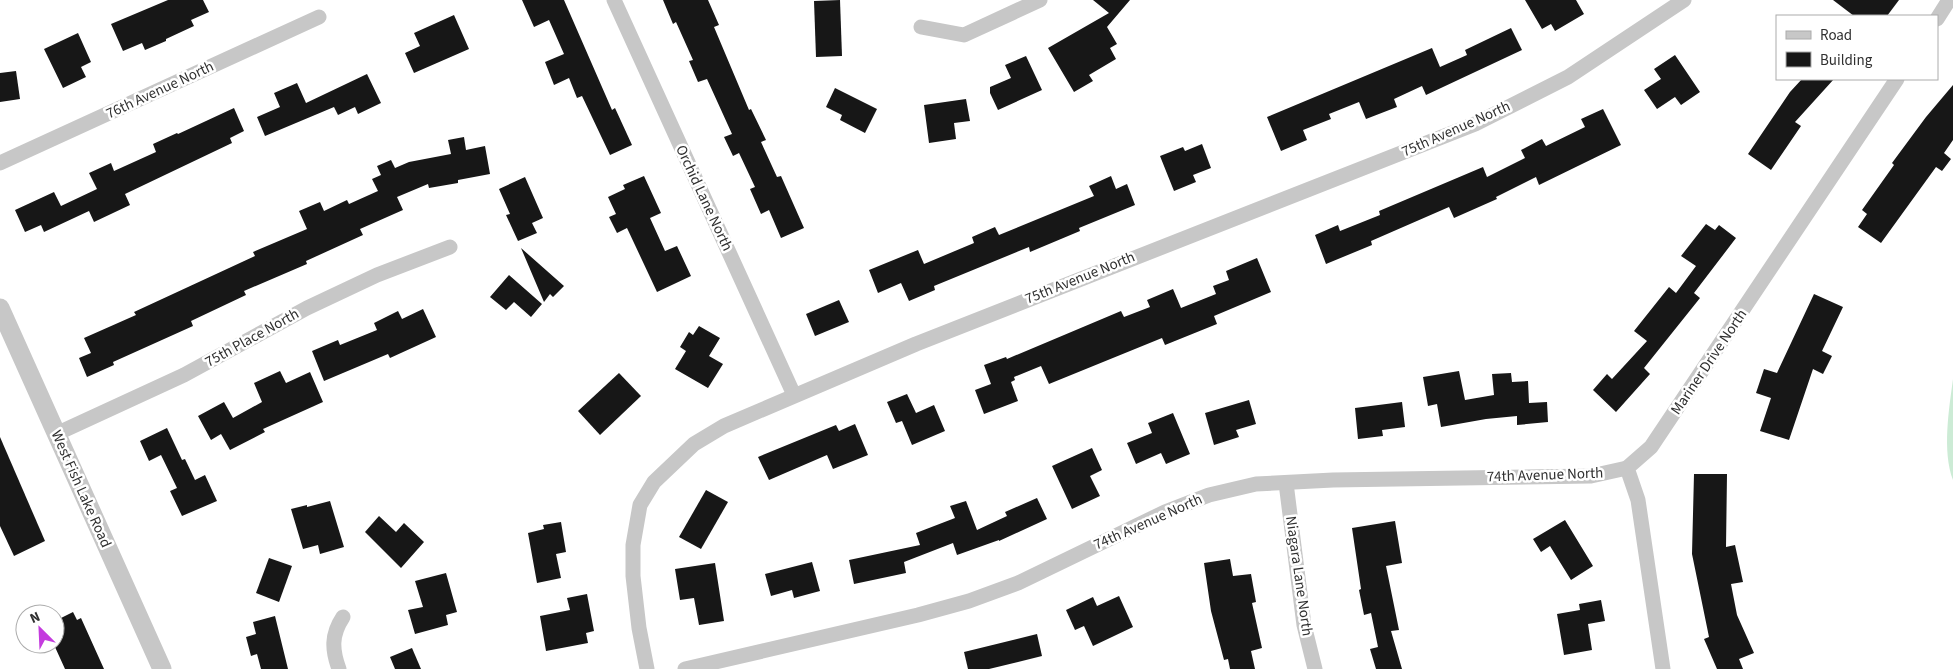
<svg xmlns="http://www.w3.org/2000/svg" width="1953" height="669" font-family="'Source Sans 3',sans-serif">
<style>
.water{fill:#ccebd5}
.building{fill:#171717}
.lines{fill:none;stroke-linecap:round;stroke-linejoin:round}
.minor{stroke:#c7c7c7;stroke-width:15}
.tertiary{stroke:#c7c7c7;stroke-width:19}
.labels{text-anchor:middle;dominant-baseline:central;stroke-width:5;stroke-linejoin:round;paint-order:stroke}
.street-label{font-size:15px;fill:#303030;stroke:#fff}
</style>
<rect width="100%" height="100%" fill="#fff"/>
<path class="water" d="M1953 379V480C1942 451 1949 409 1953 379Z"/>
<g class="building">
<path d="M168 0H203L209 12 191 20 194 26 166 39V41L145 50 142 43 123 51 111 24Z"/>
<path d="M522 0H564L612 110 615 108 632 145 610 155 582 96 577 98 569 78 554 85 545 62 564 54 549 20 534 27Z"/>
<path d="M663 0H708L719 25 714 27 749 110 751 109 766 140 761 142 777 177 781 176 804 228 781 238 769 210 761 214 750 189 755 187 739 153 733 156 724 137 732 134 707 79 698 82 689 61 693 60 676 22 673 24Z"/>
<path d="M840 0 842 56 816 57 814 1Z"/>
<path d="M1093 0H1130L1107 27 1117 44 1110 48 1116 59 1089 75 1093 81 1074 92 1048 48 1109 13Z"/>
<path d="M1525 0H1576L1584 14 1555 31 1551 24 1542 29Z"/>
<path d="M1833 0H1899L1887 16H1854Z"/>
<path d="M454 15 469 49 414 73 405 53 420 46 414 33Z"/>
<path d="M1511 28 1522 50 1426 95 1422 86 1394 99 1397 107 1366 119 1359 102 1329 114 1331 119 1303 130 1307 140 1281 151 1267 117 1432 48 1440 67 1467 55 1465 50Z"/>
<path d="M78 33 91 62 81 67 86 77 63 88 44 49Z"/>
<path d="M1675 55 1700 92 1681 105 1675 97 1657 109 1644 90 1661 79 1654 69Z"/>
<path d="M1026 56 1042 90 998 110 990 93V87L1011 78 1005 65Z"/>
<path d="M16 71 20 99 0 102V73Z"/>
<path d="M367 74 381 103 358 114 355 107 338 115 334 107 265 136 257 117 280 107 274 93 297 83 306 103Z"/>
<path d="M1802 79H1834L1795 122 1801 126 1771 170 1748 154 1790 92Z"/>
<path d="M1953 85V140L1944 153 1951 159 1942 171 1936 167 1881 243 1858 227 1867 214 1862 210 1894 165 1892 163 1926 117Z"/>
<path d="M835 88 877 109 865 133 840 120 842 115 826 107Z"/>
<path d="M966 99 970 121 954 123 956 139 929 143 924 105Z"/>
<path d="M234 108 244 131 230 138 232 143 125 194 130 205 94 222 89 211 44 232 41 225 25 232 15 210 54 192 61 206 97 189 89 173 111 163 114 171 156 152 153 144 177 133 178 134Z"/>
<path d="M1603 109 1621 145 1539 185 1536 177 1496 197 1497 199 1454 218 1449 207 1371 241 1372 245 1326 264 1315 235 1338 225 1340 231 1380 215 1379 211 1483 167 1487 177 1525 158 1521 150 1542 139 1546 146 1585 127 1581 119Z"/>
<path d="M464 137 466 150 485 146 490 174 458 180V183L429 188 428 184 397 197 403 210 360 229 363 235 306 261 307 264 244 291 246 295 191 321 193 326 113 362 114 365 87 377 79 358 91 353 84 338 136 315 134 312 255 256 253 252 307 229 299 211 320 202 324 211 347 200 349 204 378 191 372 179 381 175 377 166 391 160 395 168 409 162 451 154 448 140Z"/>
<path d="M1202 144 1211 168 1193 175 1196 182 1174 191 1160 156 1183 147 1185 151Z"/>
<path d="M644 176 661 213 650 218 665 251 677 246 691 276 657 292 627 228 617 233 609 217 616 214 608 197 625 189 623 185Z"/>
<path d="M1111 176 1116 189 1127 184 1135 205 1079 228 1080 231 1030 252 1029 247 934 286 935 290 909 301 901 283 878 293 869 270 918 250 924 264 974 243 972 237 995 227 999 235 1094 196 1089 186Z"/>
<path d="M525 177 543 218 532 223 537 233 518 241 506 215 510 214 499 189Z"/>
<path d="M1706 224 1715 230 1719 225 1736 238 1694 293 1700 298 1644 368 1650 374 1616 412 1593 390 1607 374 1612 379 1647 341 1634 331 1669 287 1676 293 1696 266 1681 256Z"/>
<path d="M521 248 564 286 553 297 550 294 544 302Z"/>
<path d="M1257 258 1271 292 1214 316 1217 324 1165 345 1162 338 1049 384 1041 366 1014 377 1015 380 1011 382 1018 401 984 414 975 390 991 384 984 365 1006 357 1007 359 1121 311 1124 317 1150 307 1147 300 1173 289 1181 308 1216 294 1213 286 1229 280 1226 271Z"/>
<path d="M509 275 542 304 531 317 514 302 506 310 490 297Z"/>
<path d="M1814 294 1843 307 1822 351 1832 356 1823 374 1813 369 1789 440 1760 431 1771 398 1756 393 1764 369 1777 373Z"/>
<path d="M839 300 849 322 815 336 806 314Z"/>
<path d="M423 309 436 337 390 358 388 354 324 381 312 351 338 340 340 345 377 330 374 323 398 311 402 319Z"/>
<path d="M699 326 720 338 709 356 723 364 708 388 675 369 686 351 680 347 689 332 693 335Z"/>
<path d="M280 371 286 383 310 372 323 402 263 429 265 432 230 450 221 434 211 440 198 416 224 402 233 418 262 402 254 383Z"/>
<path d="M1459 371 1465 400 1494 395 1492 374 1511 373 1512 382 1528 381 1529 403 1547 402 1548 422 1517 425V416L1486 419 1441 427 1437 404 1428 406 1423 377Z"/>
<path d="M619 373 641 396 600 435 578 411Z"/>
<path d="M907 394 916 413 934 405 945 431 912 445 902 421 896 423 887 402Z"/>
<path d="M1249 400 1256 424 1236 430 1239 437 1214 445 1205 413Z"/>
<path d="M1402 402 1405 427 1382 430 1383 436 1358 439 1355 408Z"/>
<path d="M1173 413 1190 454 1166 464 1161 453 1136 464 1127 443 1152 433 1148 423Z"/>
<path d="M855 424 868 455 833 469 827 455 769 480 758 457 836 425 839 431Z"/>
<path d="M167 428 182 460 185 459 195 480 205 475 217 501 182 516 170 491 177 488 161 455 149 461 140 441Z"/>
<path d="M0 437 45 541 14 556 0 526Z"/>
<path d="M1092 448 1102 470 1090 476 1100 496 1072 509 1052 466Z"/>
<path d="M1694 474H1727L1726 547 1735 545 1743 582 1731 584 1737 615 1754 653 1739 659 1743 669H1717L1704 639 1709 637 1692 554Z"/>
<path d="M706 490 728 502 701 549 679 537Z"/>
<path d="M1037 498 1047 519 999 541V540L957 555 953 543 904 562 906 573 854 584 849 560 920 545 916 533 955 518 950 506 966 501 977 530 1007 516 1005 512Z"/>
<path d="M330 501 344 547 320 554 318 545 303 549 291 509 307 505V507Z"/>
<path d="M379 516 396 532 404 523 424 542 401 568 365 532Z"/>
<path d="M1565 520 1593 566 1571 580 1550 546 1541 552 1533 539Z"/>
<path d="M1395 521 1402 563 1386 566 1399 630 1391 631 1402 669H1376L1370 649 1378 647 1371 613 1364 615 1359 590 1361 589 1352 528Z"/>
<path d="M561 522 566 552 556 554 561 578 537 583 528 533 544 529 543 525Z"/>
<path d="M269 558 292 566 279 602 256 593Z"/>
<path d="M1230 559 1233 576 1251 574 1256 602 1252 603 1262 648 1251 651 1255 669H1230L1228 659 1224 660 1211 611 1204 563Z"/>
<path d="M812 562 820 591 794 598 792 590 771 596 765 574Z"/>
<path d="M715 563 724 621 699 625 694 598 680 600 675 569Z"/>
<path d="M446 573 457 612 446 615 448 625 415 634 408 610 423 607 415 581Z"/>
<path d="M587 594 594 631 586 633 588 643 546 651 540 616 570 610 567 598Z"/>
<path d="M1119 596 1133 627 1093 646 1084 626 1075 630 1066 610 1093 597 1097 606Z"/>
<path d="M1601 600 1605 621 1588 624 1592 650 1564 655 1557 614 1580 610 1579 604Z"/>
<path d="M73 612 77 620 81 618 104 669H65L55 647V621Z"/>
<path d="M275 616 288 669H261L257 654 251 656 246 637 256 634 253 622Z"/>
<path d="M1037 634 1042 656 989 669H968L964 652Z"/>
<path d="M412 648 421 669H395L390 657Z"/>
</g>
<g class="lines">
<g class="minor">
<path d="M614 0 794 395"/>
<path d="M1937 19 1949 0"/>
<path d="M921 27 964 35 1040 0"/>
<path d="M0 163 319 17"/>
<path d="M56 434 184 375 307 308 377 275 450 247"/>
<path d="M1286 483 1304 625 1315 669"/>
<path d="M339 669C332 650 331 635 343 617"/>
<path d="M647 669 639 628 633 576V545L640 505 654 482 694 444 724 426 916 344 1475 124 1568 77 1684 0"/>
<path d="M685 669 918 615 969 601 1018 583 1165 512 1209 495 1256 484 1333 480 1591 476 1627 468"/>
<path d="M1663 669 1638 500 1627 468 1651 447 1897 79"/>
</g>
<path class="tertiary" d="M0 308 162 669"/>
</g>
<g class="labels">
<g class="street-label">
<text transform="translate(160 90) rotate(-25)">76th Avenue North</text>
<text transform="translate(1456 129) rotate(-24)">75th Avenue North</text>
<text transform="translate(704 198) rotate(65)">Orchid Lane North</text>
<text transform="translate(1080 278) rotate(-22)">75th Avenue North</text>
<text transform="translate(252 338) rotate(-29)">75th Place North</text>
<text transform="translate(1709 362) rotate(-56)">Mariner Drive North</text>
<text transform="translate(1545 475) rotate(-2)">74th Avenue North</text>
<text transform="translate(81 489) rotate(66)">West Fish Lake Road</text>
<text transform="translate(1148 522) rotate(-24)">74th Avenue North</text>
<text transform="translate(1299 576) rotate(82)">Niagara Lane North</text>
</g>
</g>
<rect x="1776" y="15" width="162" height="65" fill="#ffffff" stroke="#acacac"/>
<rect x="1786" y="31" width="25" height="8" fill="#c7c7c7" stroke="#acacac"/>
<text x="1820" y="40" font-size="15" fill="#303030">Road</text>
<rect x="1786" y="52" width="25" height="15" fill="#171717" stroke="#acacac"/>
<text x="1820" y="65" font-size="15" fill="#303030">Building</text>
<g transform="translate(40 629) rotate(336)"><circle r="24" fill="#ffffff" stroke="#acacac"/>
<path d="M0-4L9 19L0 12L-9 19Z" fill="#c43bde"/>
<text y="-8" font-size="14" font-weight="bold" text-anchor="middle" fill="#303030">N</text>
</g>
</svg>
